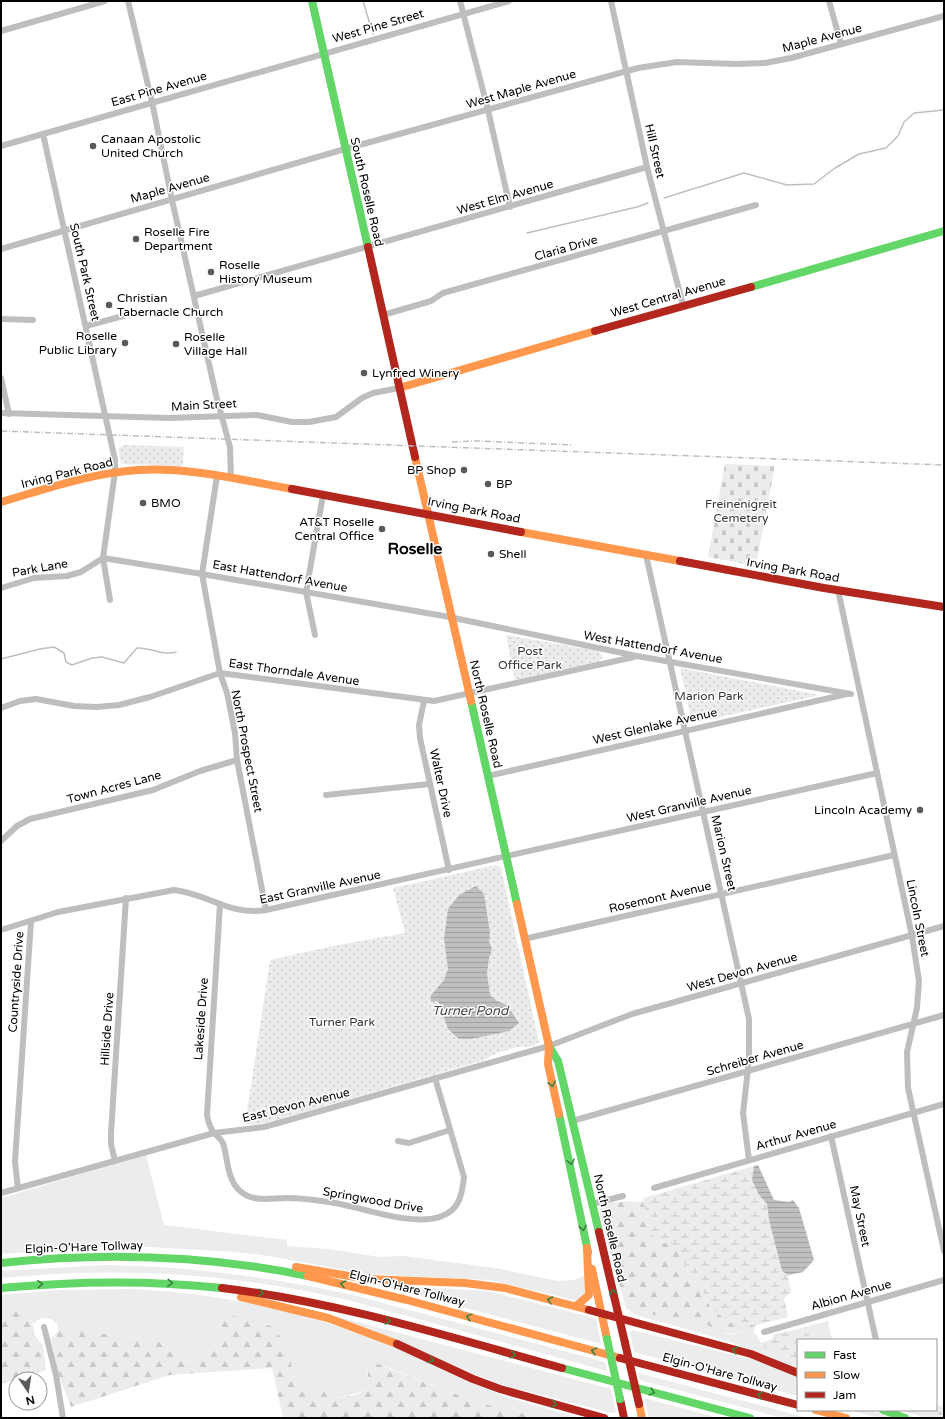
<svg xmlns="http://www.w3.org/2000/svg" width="945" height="1419" font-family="'Varela Round',sans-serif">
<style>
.green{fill:#ececec}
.forest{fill:url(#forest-firs)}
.wetland{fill:url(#wetland-marsh)}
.cemetery{fill:url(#cemetery-stones)}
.park{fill:url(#park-dots)}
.water{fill:url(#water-rules)}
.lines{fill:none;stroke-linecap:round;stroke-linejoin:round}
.stream{stroke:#bfbfbf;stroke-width:1.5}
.street{stroke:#bebebe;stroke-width:6}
.fast{stroke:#63d668;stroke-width:8}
.slow{stroke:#ff974d;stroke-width:8}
.jam{stroke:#b3261e;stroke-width:8}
.rail{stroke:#bebebe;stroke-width:1.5;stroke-dasharray:6 2 1 2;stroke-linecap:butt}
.fast-bridge{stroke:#63d668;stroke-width:8}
.jam-bridge{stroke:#b3261e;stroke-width:8}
.oneway{stroke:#3b803e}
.poi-dot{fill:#595959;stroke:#fff;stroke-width:1.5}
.labels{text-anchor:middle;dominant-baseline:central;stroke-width:3;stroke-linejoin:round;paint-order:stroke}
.street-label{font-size:12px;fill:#000;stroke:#fff}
.poi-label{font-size:12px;fill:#000;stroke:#fff;text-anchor:start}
.park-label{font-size:12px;fill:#333;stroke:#fff}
.water-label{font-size:13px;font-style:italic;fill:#444;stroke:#fff}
.district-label{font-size:16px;font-weight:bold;fill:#000;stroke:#fff}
</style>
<defs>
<pattern id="forest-firs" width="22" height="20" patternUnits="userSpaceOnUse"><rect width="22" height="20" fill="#ececec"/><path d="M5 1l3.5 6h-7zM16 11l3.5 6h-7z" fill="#c9c9c9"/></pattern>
<pattern id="wetland-marsh" width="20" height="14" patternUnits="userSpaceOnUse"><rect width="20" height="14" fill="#ececec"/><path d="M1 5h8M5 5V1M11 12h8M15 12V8" fill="none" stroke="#c9c9c9"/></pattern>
<pattern id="cemetery-stones" width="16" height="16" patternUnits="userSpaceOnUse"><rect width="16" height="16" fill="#ececec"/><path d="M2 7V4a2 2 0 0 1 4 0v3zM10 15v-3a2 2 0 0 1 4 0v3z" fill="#c9c9c9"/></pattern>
<pattern id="park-dots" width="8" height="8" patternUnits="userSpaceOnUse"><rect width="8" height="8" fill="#ececec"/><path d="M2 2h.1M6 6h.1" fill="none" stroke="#c9c9c9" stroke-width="1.8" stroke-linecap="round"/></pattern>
<pattern id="water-rules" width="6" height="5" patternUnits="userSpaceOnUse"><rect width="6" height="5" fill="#bfbfbf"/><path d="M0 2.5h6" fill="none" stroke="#a2a2a2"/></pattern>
</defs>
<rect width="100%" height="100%" fill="#fff"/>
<g class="green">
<path d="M146 1155 164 1225 287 1240V1246L328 1249 380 1257 403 1256 495 1268 558 1281 574 1280 584 1276V1294L579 1299 574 1300 490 1280 367 1274 257 1254 221 1251 130 1246 81 1248 1 1254V1198Z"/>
<path d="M104 1265C188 1266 270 1277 353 1295L605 1362 607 1371 352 1301C234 1273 121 1266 1 1278V1271Z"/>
<path d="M379 1285 487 1291 587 1316 596 1319 601 1344Z"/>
<path d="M129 1289C209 1292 287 1308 362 1335 408 1351 450 1376 496 1393 523 1403 552 1410 580 1418H531L505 1405 496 1407 471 1400 385 1366 366 1371 369 1380 368 1390 338 1398 320 1388 302 1387 293 1381 290 1353 219 1325 221 1335 203 1359 184 1361 158 1341 81 1331H58L57 1324 51 1319 41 1318 33 1324 30 1313 1 1311V1295L60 1290Z"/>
<path d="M621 1292C639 1321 667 1312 696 1319 710 1323 719 1336 736 1334 742 1333 750 1327 756 1325L754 1332 761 1343 760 1346 798 1361V1369C746 1344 690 1330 635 1315L626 1308Z"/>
<path d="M327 1314 611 1389 616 1412 612 1413 502 1385Z"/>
<path d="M828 1321 832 1340H820L819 1334 799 1338 793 1343 788 1341 790 1331Z"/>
<path d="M632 1330 762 1362 798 1377V1396L634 1352 630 1333Z"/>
<path d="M638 1373 808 1418H783L640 1380Z"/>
<path d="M644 1398 719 1418H649Z"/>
<path d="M850 1410H870L892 1418H879Z"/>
<path d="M902 1410C914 1410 936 1410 944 1418H925Z"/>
</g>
<g class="forest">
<path d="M626 1201 643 1202 653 1237 658 1241 678 1246 691 1281 699 1283 711 1309 735 1325H756L736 1334 720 1332 697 1319 655 1315 635 1308 628 1304 621 1291 599 1211 604 1204Z"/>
<path d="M1 1311 30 1313 35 1336 43 1345 46 1370 1 1384Z"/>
<path d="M226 1314 274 1327 290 1353 293 1381 302 1387H318L339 1398 355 1395 368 1390 369 1380 366 1365 370 1361 471 1400 495 1407 505 1405 531 1418H283L272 1368 170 1375 71 1407 58 1373 51 1339 58 1331H81L158 1341 184 1361 203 1359 221 1335 219 1325Z"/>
<path d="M936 1404 944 1407V1415L931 1414 921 1410H936Z"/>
</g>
<g class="wetland">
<path d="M754 1166 752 1180 759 1195 767 1204 769 1220 782 1271 788 1275 791 1292 784 1298 788 1317 756 1325H735L711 1309 699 1283 691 1281 678 1246 658 1241 653 1237 643 1202 644 1198Z"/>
<path d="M813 1330 819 1334 820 1340H798V1361L760 1346 761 1343 772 1339 774 1334 790 1331 788 1341 793 1343 799 1338 804 1337 806 1331Z"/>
</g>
<path class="cemetery" d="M725 464 775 466 756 566 708 557Z"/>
<g class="park">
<path d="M124 445 184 447 183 466 121 464 118 449Z"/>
<path d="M506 635 598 651 603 657 599 662 515 680Z"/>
<path d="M680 668 820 695 692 723Z"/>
<path d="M496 865 501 868 539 1042C531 1049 527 1046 518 1047 507 1050 493 1053 485 1060L279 1119 255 1125 245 1124 270 960 328 947 405 933 393 888Z"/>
</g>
<g class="water">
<path d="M476 886 484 894 490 933 489 942 492 949 489 958 487 973 490 995 497 1001 507 1005 519 1023 509 1031 471 1039H459L448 1029 439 1003 437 1001 431 1002V995L444 980 448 969 444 939 448 909 459 895Z"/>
<path d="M758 1165 774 1200 789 1202 793 1200 799 1208 814 1260 803 1272 788 1275 782 1271 769 1220 767 1204 759 1195 752 1180 754 1166Z"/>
</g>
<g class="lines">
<g class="stream">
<path d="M363 1 373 34"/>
<path d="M664 198 744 173 787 185 814 184 835 168 859 154 886 148 898 136 904 122 914 113 944 110"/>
<path d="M527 233 637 207 648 203"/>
<path d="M1 659 40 649 54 647 64 653 66 662 72 665 92 658 102 657 124 663 137 648C151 647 161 656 176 652"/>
</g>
<g class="street">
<path d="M128 1 152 102 172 200 216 395 230 447 231 478"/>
<path d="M460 1 488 110 510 207"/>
<path d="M611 1 647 167 683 305"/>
<path d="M829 1 841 44"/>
<path d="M1 31 105 1"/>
<path d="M43 134 115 460V472L103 558 110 600"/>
<path d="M1 146 509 1"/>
<path d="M1 249 345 149 638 68 677 62 736 64 765 63 791 58 944 16"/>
<path d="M194 296 647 167"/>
<path d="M383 315 431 301 443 293 756 205"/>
<path d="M1 319 33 320"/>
<path d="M86 326 123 316"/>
<path d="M1 378 9 414"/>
<path d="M1 413 169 418 257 415 292 422H309L336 417 362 398 373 393 399 388"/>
<path d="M217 476 202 574 220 673 227 693 235 733 237 760 266 910"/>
<path d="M646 555 749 1019V1060L743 1113 749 1160"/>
<path d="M103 558 202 574 444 616 637 656 851 694"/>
<path d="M1 588 34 578 67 576 81 572 103 558"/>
<path d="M838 590 912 936 919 981 917 1008 907 1052 908 1088 944 1251"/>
<path d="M315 635 306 592 323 495"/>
<path d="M424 701 419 725 420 738 449 870"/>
<path d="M1 708 20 701 36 699 74 706 97 707 119 705 150 697 220 673 434 701 634 657"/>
<path d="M488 776 847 694"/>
<path d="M326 795 430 784"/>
<path d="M1 841 17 826 30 819 153 790 200 771 237 760"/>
<path d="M220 904 207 1115C208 1121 210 1129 215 1134 218 1137 221 1139 223 1143 228 1159 227 1180 240 1191 254 1203 270 1198 287 1198 301 1198 315 1200 329 1202 360 1206 413 1228 442 1216 460 1209 462 1194 464 1177L435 1078"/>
<path d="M1 930 58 912 174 890C209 894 229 916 266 910L877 773"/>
<path d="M524 939 894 855"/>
<path d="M572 1121 944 1015"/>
<path d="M831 1136 876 1340"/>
<path d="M398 1141 409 1143 450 1130"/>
<path d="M115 1161 111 1144V1133L126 898"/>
<path d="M18 1188 15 1162 31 921"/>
<path d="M654 1188 944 1104"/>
<path d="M1 1193 214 1133 264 1127 426 1081 549 1046 632 1014 944 926"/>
<path d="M592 1204 623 1196"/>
<path d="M44 1327 56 1375 63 1418"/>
<path d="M764 1332 944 1280"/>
</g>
<g class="fast">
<path d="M312 1 368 247"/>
<path d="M751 287 944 231"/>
<path d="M471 701 517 904"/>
<path d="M549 1046 558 1061 599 1232"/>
<path d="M559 1114 588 1252"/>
<path d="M1 1263C103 1252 207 1255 308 1276"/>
<path d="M1 1288C75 1281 149 1280 222 1288"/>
<path d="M562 1368 750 1418"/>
<path d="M883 1410 905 1418"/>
</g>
<g class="slow">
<path d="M399 388 595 331"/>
<path d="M415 457 471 701"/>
<path d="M1 502C46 489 91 473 138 470 189 467 242 480 292 489"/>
<path d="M521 532 680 561"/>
<path d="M517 904 549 1046 548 1064 559 1114"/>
<path d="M296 1267 367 1279 465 1283 505 1288 589 1310"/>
<path d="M592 1269 607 1339"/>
<path d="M308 1276 407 1300 620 1358"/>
<path d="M241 1297 328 1318 397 1344"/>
<path d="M576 1306 589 1295 587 1248"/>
<path d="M639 1404 642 1418"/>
<path d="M816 1410 846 1418"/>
</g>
<g class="jam">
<path d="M368 247 415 457"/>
<path d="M595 331 751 287"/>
<path d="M292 489 521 532"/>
<path d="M680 561 824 588 944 607"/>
<path d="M599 1232 625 1343"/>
<path d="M222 1288C338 1302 450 1337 562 1368"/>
<path d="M589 1310 751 1354 798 1373"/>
<path d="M397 1344 473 1379 500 1389 604 1418"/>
<path d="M620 1358 798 1405"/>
<path d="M620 1399 624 1418"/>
</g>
<g class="rail">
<path d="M1 431 944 465"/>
<path d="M452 442 477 441 573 445"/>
</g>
<path class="fast-bridge" d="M607 1339 620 1399"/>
<path class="jam-bridge" d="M625 1343 639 1404"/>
</g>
<defs><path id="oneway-chevron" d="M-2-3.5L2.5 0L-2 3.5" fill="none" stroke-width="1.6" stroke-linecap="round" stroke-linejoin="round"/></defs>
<g class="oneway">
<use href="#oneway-chevron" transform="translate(552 1084) rotate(77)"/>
<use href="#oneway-chevron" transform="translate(571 1162) rotate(77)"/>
<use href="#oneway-chevron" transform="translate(583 1228) rotate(79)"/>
<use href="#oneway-chevron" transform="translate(170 1283) rotate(4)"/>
<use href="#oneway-chevron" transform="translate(40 1284) rotate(-4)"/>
<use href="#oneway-chevron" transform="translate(343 1284) rotate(-167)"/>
<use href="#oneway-chevron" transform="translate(613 1292) rotate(-103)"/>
<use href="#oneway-chevron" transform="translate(261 1293) rotate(9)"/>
<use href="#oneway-chevron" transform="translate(550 1300) rotate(-166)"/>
<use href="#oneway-chevron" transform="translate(469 1317) rotate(-165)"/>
<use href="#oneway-chevron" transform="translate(388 1321) rotate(14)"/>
<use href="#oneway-chevron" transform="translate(735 1350) rotate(-164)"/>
<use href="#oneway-chevron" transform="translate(594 1351) rotate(-165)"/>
<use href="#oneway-chevron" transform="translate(513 1355) rotate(15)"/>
<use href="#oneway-chevron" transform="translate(431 1360) rotate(25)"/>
<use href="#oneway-chevron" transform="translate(652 1392) rotate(15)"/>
<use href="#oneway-chevron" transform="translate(760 1395) rotate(-165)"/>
<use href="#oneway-chevron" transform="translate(554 1404) rotate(15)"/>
</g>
<g class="poi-dot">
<circle cx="93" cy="146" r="4"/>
<circle cx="136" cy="239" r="4"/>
<circle cx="211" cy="272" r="4"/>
<circle cx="109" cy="305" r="4"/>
<circle cx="125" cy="343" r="4"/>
<circle cx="176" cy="344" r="4"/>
<circle cx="364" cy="373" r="4"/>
<circle cx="464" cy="470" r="4"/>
<circle cx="488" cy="484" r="4"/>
<circle cx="143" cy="503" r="4"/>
<circle cx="382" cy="529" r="4"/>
<circle cx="491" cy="554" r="4"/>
<circle cx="920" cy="810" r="4"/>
</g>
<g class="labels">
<g class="street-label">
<text transform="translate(378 26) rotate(-16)">West Pine Street</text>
<text transform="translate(822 38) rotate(-15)">Maple Avenue</text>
<text transform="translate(159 89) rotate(-16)">East Pine Avenue</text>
<text transform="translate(521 89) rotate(-16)">West Maple Avenue</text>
<text transform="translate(655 151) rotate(77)">Hill Street</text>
<text transform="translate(170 188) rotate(-16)">Maple Avenue</text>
<text transform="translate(367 192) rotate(77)">South Roselle Road</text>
<text transform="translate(505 197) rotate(-16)">West Elm Avenue</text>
<text transform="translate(566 248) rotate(-16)">Claria Drive</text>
<text transform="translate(85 272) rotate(77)">South Park Street</text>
<text transform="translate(668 297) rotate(-16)">West Central Avenue</text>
<text transform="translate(204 405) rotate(-3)">Main Street</text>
<text transform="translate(67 473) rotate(-14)">Irving Park Road</text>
<text transform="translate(474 510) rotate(11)">Irving Park Road</text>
<text transform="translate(40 568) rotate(-10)">Park Lane</text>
<text transform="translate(793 570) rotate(10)">Irving Park Road</text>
<text transform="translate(280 576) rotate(10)">East Hattendorf Avenue</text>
<text transform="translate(653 647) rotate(10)">West Hattendorf Avenue</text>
<text transform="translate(294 672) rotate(8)">East Thorndale Avenue</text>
<text transform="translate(486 714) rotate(77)">North Roselle Road</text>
<text transform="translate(655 726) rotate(-13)">West Glenlake Avenue</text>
<text transform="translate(247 751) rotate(79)">North Prospect Street</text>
<text transform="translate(441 783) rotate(78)">Walter Drive</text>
<text transform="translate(114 787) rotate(-15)">Town Acres Lane</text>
<text transform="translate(689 804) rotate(-13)">West Granville Avenue</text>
<text transform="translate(724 853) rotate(77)">Marion Street</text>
<text transform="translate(320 887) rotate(-12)">East Granville Avenue</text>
<text transform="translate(660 897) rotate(-13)">Rosemont Avenue</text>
<text transform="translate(918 918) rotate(79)">Lincoln Street</text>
<text transform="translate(742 972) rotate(-16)">West Devon Avenue</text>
<text transform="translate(16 982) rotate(-86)">Countryside Drive</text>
<text transform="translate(201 1019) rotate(-86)">Lakeside Drive</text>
<text transform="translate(107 1029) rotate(-86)">Hillside Drive</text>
<text transform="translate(755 1058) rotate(-16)">Schreiber Avenue</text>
<text transform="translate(296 1105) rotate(-14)">East Devon Avenue</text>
<text transform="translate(796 1135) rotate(-16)">Arthur Avenue</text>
<text transform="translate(373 1200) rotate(10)">Springwood Drive</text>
<text transform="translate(860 1216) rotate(78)">May Street</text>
<text transform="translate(610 1228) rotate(77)">North Roselle Road</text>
<text transform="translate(84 1247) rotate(-2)">Elgin-O'Hare Tollway</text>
<text transform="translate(407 1288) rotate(14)">Elgin-O'Hare Tollway</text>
<text transform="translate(851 1295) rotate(-16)">Albion Avenue</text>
<text transform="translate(720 1372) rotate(15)">Elgin-O'Hare Tollway</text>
</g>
<g class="poi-label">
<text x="101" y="139">Canaan Apostolic<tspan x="101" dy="14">United Church</tspan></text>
<text x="144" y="232">Roselle Fire<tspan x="144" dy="14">Department</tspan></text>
<text x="219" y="265">Roselle<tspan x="219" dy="14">History Museum</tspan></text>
<text x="117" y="298">Christian<tspan x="117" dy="14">Tabernacle Church</tspan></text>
<text x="117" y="336" text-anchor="end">Roselle<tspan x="117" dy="14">Public Library</tspan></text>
<text x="184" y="337">Roselle<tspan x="184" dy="14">Village Hall</tspan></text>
<text x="372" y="373">Lynfred Winery</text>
<text x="456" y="470" text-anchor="end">BP Shop</text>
<text x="496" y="484">BP</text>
<text x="151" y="503">BMO</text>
<text x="374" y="522" text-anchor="end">AT&amp;T Roselle<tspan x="374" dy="14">Central Office</tspan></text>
<text x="499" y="554">Shell</text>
<text x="912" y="810" text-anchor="end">Lincoln Academy</text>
</g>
<g class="park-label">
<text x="741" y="504">Freinenigreit<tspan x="741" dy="14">Cemetery</tspan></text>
<text x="530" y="651">Post<tspan x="530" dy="14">Office Park</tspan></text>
<text x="709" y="696">Marion Park</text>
<text x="342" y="1022">Turner Park</text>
</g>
<g class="water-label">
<text x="470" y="1011">Turner Pond</text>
</g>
<g class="district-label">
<text x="415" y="549">Roselle</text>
</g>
</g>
<rect width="945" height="1419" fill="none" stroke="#000000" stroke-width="4"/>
<rect x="797" y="1339" width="140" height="72" fill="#ffffff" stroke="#999999"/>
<rect x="805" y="1352" width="20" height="6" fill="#63d668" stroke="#999999"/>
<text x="833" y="1359" font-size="12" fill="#000000">Fast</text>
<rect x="805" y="1372" width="20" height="6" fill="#ff974d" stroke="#999999"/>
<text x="833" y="1379" font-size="12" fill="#000000">Slow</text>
<rect x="805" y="1392" width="20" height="6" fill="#b3261e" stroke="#999999"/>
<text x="833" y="1399" font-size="12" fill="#000000">Jam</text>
<g transform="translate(28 1391) rotate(167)"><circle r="19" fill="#ffffff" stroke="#999999"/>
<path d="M0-3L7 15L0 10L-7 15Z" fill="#595959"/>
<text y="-6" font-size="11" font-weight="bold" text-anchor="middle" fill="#000000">N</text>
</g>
</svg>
